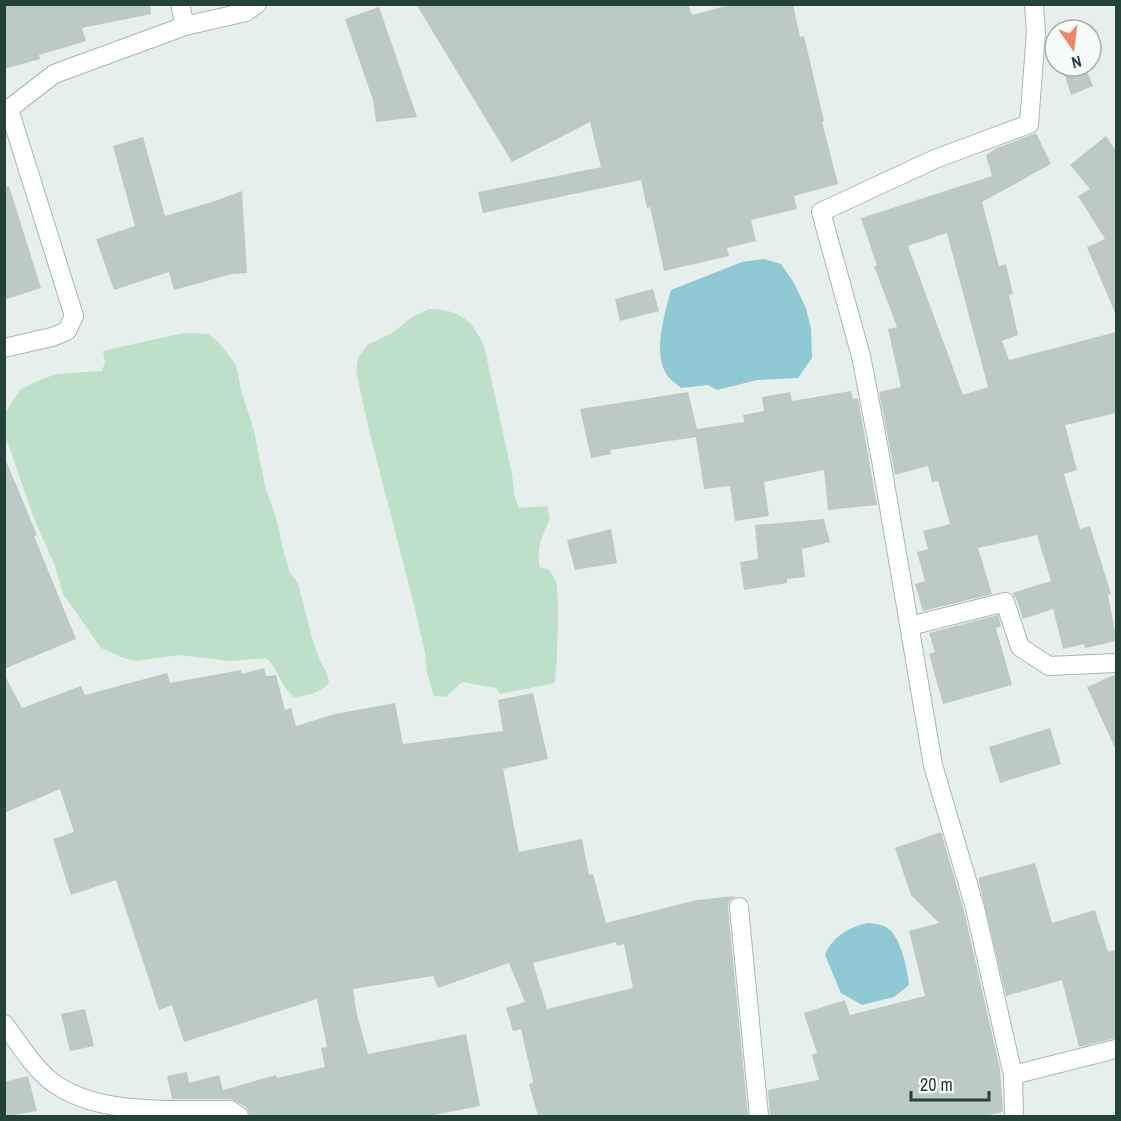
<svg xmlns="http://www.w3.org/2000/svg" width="1121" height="1121" font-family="'Archivo Narrow',sans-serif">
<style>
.green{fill:#bfe0c8}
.water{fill:#8ec9d4}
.building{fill:#bbcac4;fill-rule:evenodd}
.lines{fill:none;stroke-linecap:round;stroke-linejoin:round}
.minor-casing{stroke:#a8b8b2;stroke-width:20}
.minor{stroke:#fff;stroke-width:18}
</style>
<rect width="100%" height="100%" fill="#e6efeb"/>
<g class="green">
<path d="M429 309C460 310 471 318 484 346L512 474 515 498 519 508 547 506 550 518C543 536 535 549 540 568L548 569C551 573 554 577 556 582 560 592 557 669 555 683L500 694 496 688 462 682 446 697 434 696 427 673 425 653 415 609 369 430 356 371 358 358 367 345 392 333 412 317Z"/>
<path d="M183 333 209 334 221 345 236 365 241 390 254 431 265 486 276 518 283 549 290 573 298 583 312 638 319 658 327 674 329 683C319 693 308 696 294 697 278 683 281 672 266 658L230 661 179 655 135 661 123 658 101 648 63 594 55 566 35 521 5 435V413L20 390 35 382 56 374 102 371 105 362 103 351Z"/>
</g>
<g class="water">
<path d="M764 259 781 264 794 283 806 308 811 329 812 358 798 378 757 380 717 390 708 385 681 388C677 384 670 380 667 375 652 353 665 313 671 290L742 262Z"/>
<path d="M868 923C876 924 884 924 890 930 901 940 908 971 909 985L894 997 862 1005 841 993 825 955C832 937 849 927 868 923Z"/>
</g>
<g class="building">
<path d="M4 4H150L151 14 82 28 86 41 39 55 40 59 4 69Z"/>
<path d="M416 4H688L692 15 733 4H793L800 37 804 36 824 121 822 122 838 184 794 196 797 209 751 220 756 241 727 248 729 256 664 271 650 207 647 208 641 180 483 213 478 192 601 167 590 122 512 162Z"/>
<path d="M379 7 417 117 376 122 373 100 345 19Z"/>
<path d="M1062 66H1085L1093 86 1071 95Z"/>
<path d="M1036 133 1051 164 982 202 999 266 1006 264 1013 294 1009 295 1018 335 1002 341 1009 360 1116 332V413L1065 425 1077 470 1064 474 1080 529 1090 526 1111 594 1108 595 1116 636V641L1085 648 1084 644 1063 649 1053 609 1023 619 1016 598 1012 593 1051 581 1037 535 978 548 992 594 923 611 915 584 925 581 917 552 928 549 923 531 950 524 938 481 932 482 928 466 895 475 879 392 901 387 888 329 897 327 874 266H877L861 218 992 176 986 155 997 148ZM947 233 988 387 963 395 908 246Z"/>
<path d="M1106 136 1116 151V315L1087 247 1105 239 1078 196 1090 189 1070 165Z"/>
<path d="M143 137 165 216 215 201 242 191 247 273 232 274 174 290 169 272 114 290 96 239 135 226 113 146Z"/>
<path d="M9 186 41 288 4 300V187Z"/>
<path d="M653 289 659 311 620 321 615 299Z"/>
<path d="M851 391 853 399 858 398 877 505 828 510 824 470 764 482 769 516 735 521 730 486 704 489 696 437 610 450 611 454 591 458 580 409 688 392 697 429 744 422 743 415 764 411 762 397 790 392 792 401Z"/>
<path d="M4 456 37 535 34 536 76 639 4 669Z"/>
<path d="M824 519 830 542 802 549 805 577 787 579V583L744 590 740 562 758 559 755 525Z"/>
<path d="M611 529 617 563 575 570 567 540Z"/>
<path d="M998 615 1001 626 996 628 1012 685 943 704 929 654 935 652 929 633Z"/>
<path d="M264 668 266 676 276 675 285 710 291 708 296 726 335 714 395 703 403 744 503 731 498 700 533 693 548 759 503 769 519 852 582 839 589 875 593 874 606 923 697 900 735 896 729 902 728 908 748 1116H538L529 1084 533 1082 521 1029 513 1031 506 1008 525 1002 509 963 438 988 433 976 353 989 357 1015 368 1054 466 1034 480 1106 429 1116H250L246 1107 231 1099H172L167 1076 187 1072 189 1083 219 1075 223 1090 276 1075 277 1078 325 1067 321 1048 327 1047 317 999 184 1042 172 1005 159 1010 116 880 71 895 53 839 74 832 60 789 4 813V674L22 708 81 686 85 695 167 673 170 683 241 670 242 674ZM616 942 617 946 624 944 633 988 547 1009 533 963Z"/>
<path d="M1116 674V750L1087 687Z"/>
<path d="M1050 728 1061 764 1000 783 989 747Z"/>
<path d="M941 832 964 911 1000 1069 1003 1112 984 1116H770L768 1090 819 1080 812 1055 817 1053 804 1013 845 1000 850 1015 925 996 909 931 939 923 911 895 895 848Z"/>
<path d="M1035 863 1052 923 1095 910 1108 952 1116 950V1038L1079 1047 1062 980 1006 996 978 878Z"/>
<path d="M85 1009 94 1046 70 1051 61 1014Z"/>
<path d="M28 1076 37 1111 7 1116 4 1106V1082Z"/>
</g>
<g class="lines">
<defs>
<g id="minor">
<path d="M180 4 185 26 246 12 257 4"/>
<path d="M4 348 52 337 67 331 74 316 9 109 54 74 185 26"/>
<path d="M910 626 1005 602 1020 647 1049 666 1116 663"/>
<path d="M739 907 759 1116"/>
<path d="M4 1024C19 1043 32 1066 51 1081 97 1117 175 1109 230 1110L239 1116"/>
<path d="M1013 1075 1116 1049"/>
<path d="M1014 1116 1013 1075 975 908 933 765 881 460 861 356 821 212 935 159 1029 124 1036 32 1034 4"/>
</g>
</defs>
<use href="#minor" class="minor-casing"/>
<use href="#minor" class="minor"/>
</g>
<rect width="1121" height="1121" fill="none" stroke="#24423a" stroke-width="12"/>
<g transform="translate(1073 48) rotate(166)"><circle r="28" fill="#f7fbf9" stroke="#a3b1ad" stroke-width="1.5"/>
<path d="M0-4.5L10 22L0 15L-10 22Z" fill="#f4845f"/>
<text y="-9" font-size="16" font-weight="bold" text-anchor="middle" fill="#24423a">N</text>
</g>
<path d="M911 1091v9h78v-9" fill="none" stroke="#24423a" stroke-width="3"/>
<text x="920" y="1091" font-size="18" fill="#24423a" stroke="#f7fbf9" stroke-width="4.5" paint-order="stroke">20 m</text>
</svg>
